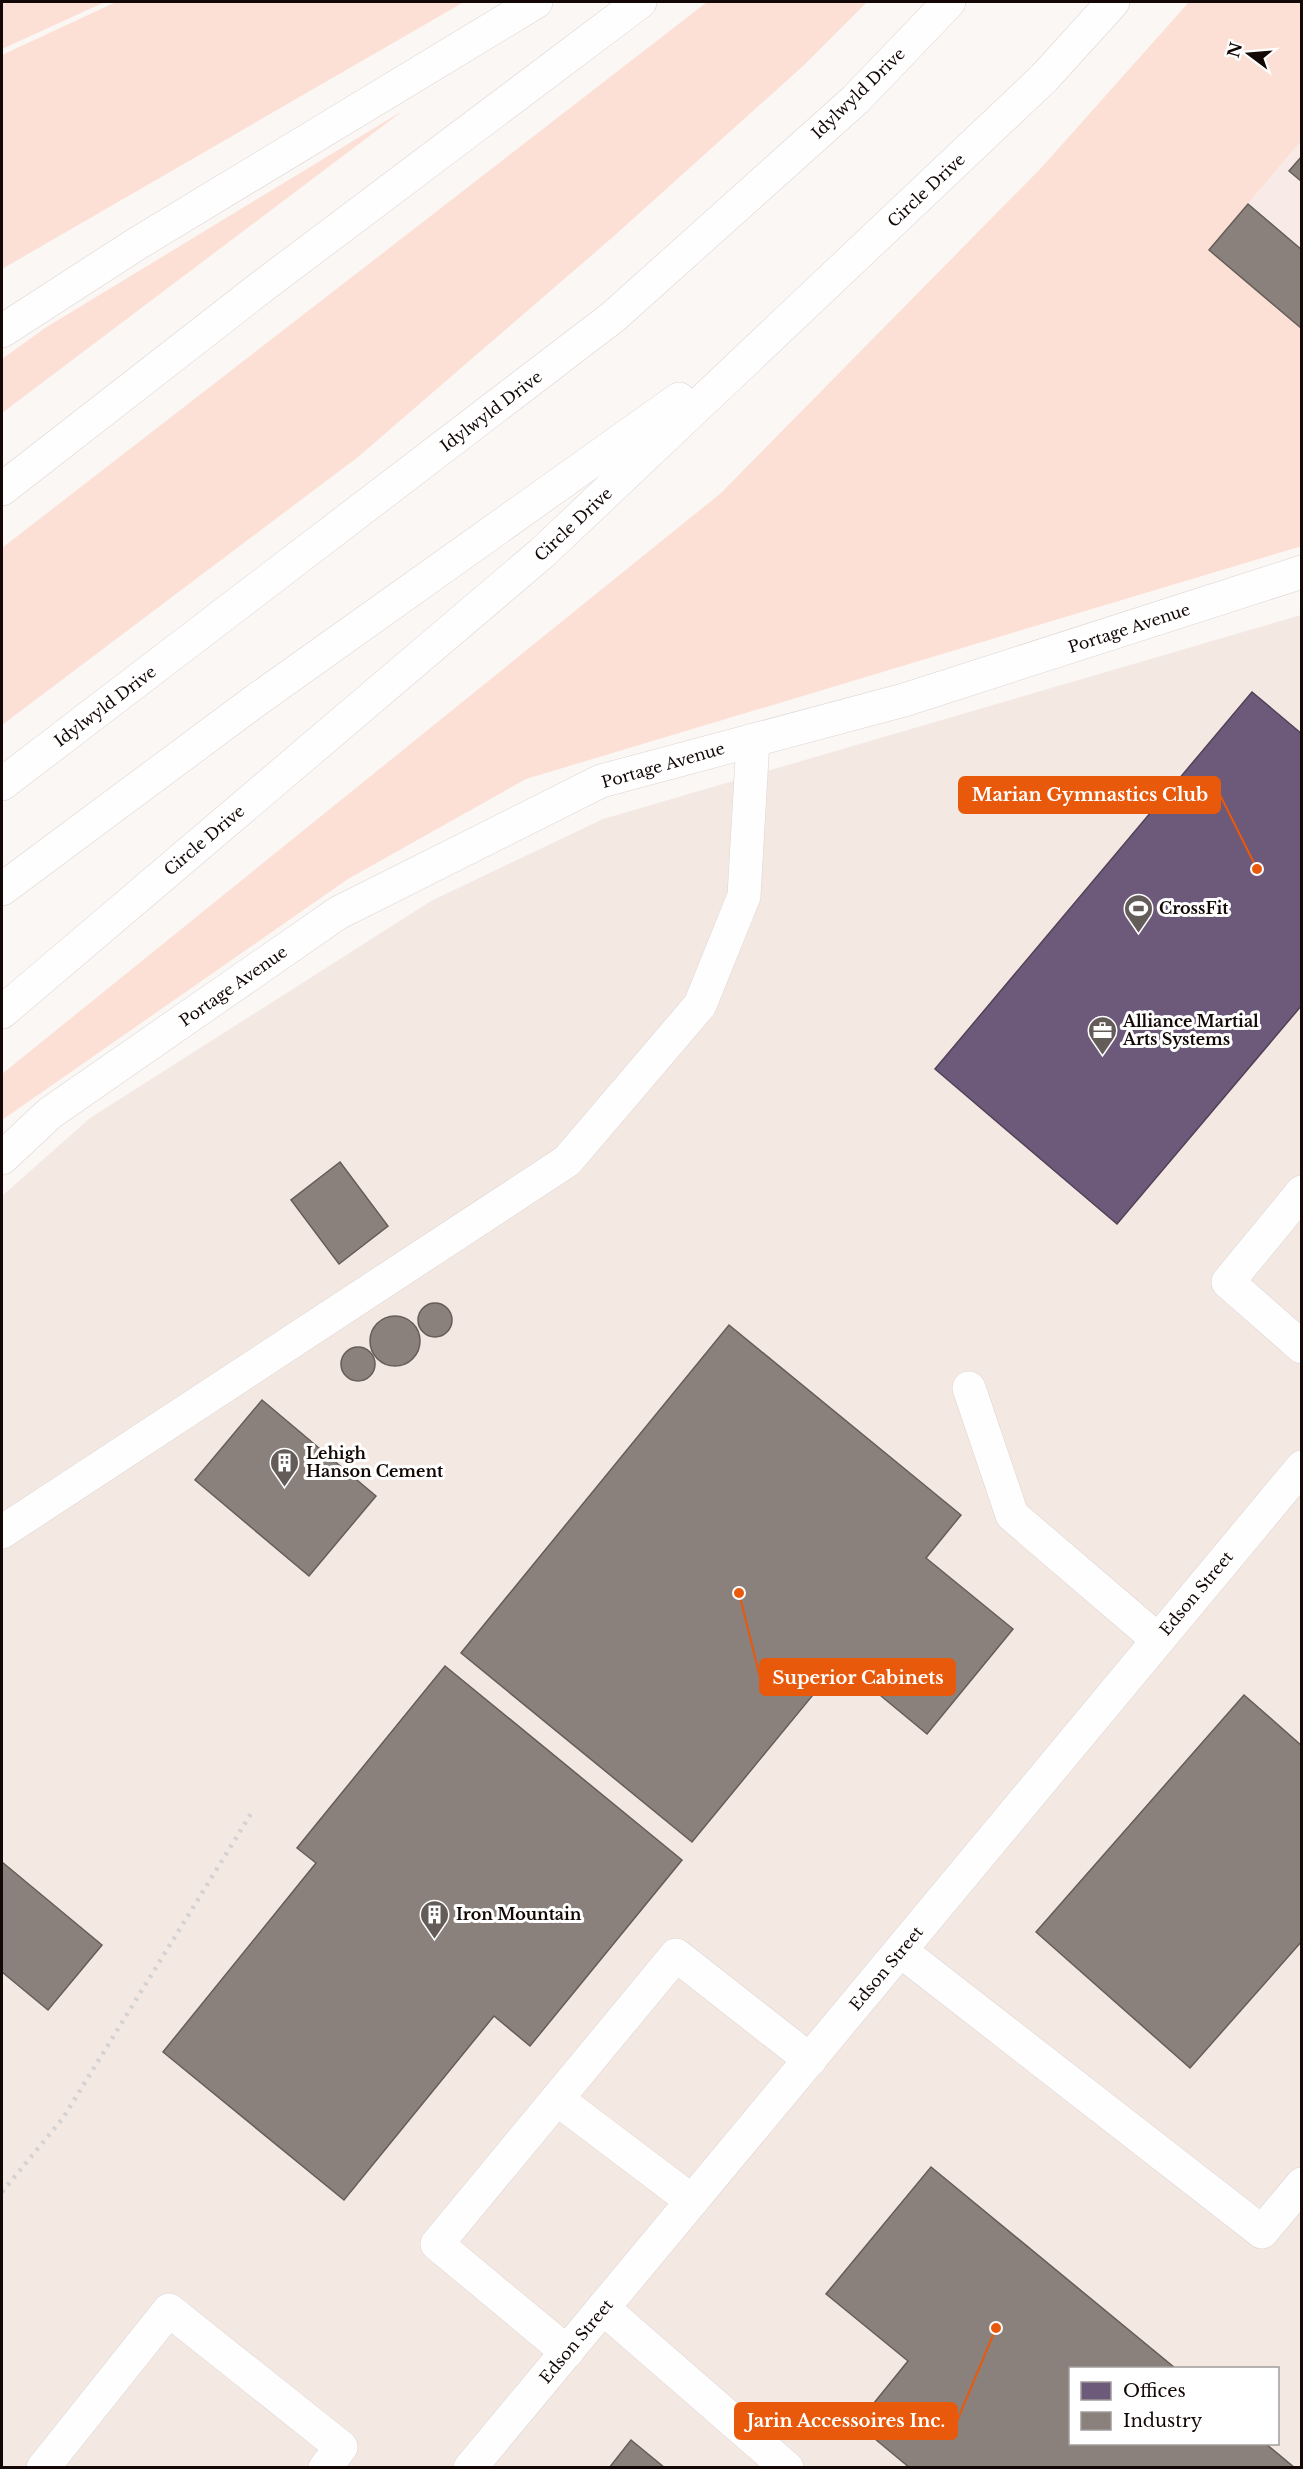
<svg xmlns="http://www.w3.org/2000/svg" width="1303" height="2469" font-family="'Libre Baskerville',serif">
<style>
.commercial{fill:#f8eae7}
.built{fill:#f4e8e3;fill-rule:evenodd}
.green{fill:#fce0d5}
.offices{fill:#6d597a;stroke:#524157;stroke-width:1.5}
.industry{fill:#8a817c;stroke:#665d58;stroke-width:1.5}
.lines{fill:none;stroke-linecap:round;stroke-linejoin:round}
.minor-casing{stroke:#dcd4d1;stroke-width:34}
.highway-casing{stroke:#dcd4d1;stroke-width:34}
.minor{stroke:#fefefe;stroke-width:33}
.highway{stroke:#fefefe;stroke-width:33}
.rail{stroke:#d4d2d2;stroke-width:4.5;stroke-dasharray:3 6;stroke-linecap:butt}
.labels{text-anchor:middle;dominant-baseline:central;stroke-width:6;stroke-linejoin:round;paint-order:stroke}
.street-label{font-size:16px;fill:#130805;stroke:#fff}
.poi-label{font-size:16px;font-weight:bold;fill:#130805;stroke:#fff;text-anchor:start}
.leader{fill:none;stroke:#e8590c;stroke-width:2}
.callout-dot{fill:#e8590c;stroke:#fff;stroke-width:2}
.callout{fill:#e8590c;stroke:#e8590c;stroke-width:2}
.callout-label{font-size:18px;text-anchor:middle;font-weight:bold;fill:#fff}
</style>
<rect width="100%" height="100%" fill="#fbf7f5"/>
<path class="commercial" d="M1301 141V329L1209 250Z"/>
<path class="built" d="M1301 615V2467H2V1196L90 1118 431 901 603 819ZM1070 2368H1278V2444H1070Z"/>
<g class="green">
<path d="M2 2H105L2 49Z"/>
<path d="M116 2H464L2 269V55Z"/>
<path d="M707 2H867L803 66 614 236 358 457 2 725V548Z"/>
<path d="M1189 2H1301V141L1209 250 1301 329 1302 546 526 779 348 879 2 1120V1074L721 493 1042 167Z"/>
<path d="M404 110 2 413V359L45 328Z"/>
</g>
<path class="offices" d="M1252 692 1302 734V1005L1117 1224 935 1069Z"/>
<g class="industry">
<path d="M1302 156V182L1289 171Z"/>
<path d="M1248 204 1302 250V329L1209 250Z"/>
<path d="M340 1162 388 1226 339 1264 291 1200Z"/>
<circle cx="435" cy="1320" r="17"/>
<circle cx="395" cy="1341" r="25"/>
<path d="M729 1325 961 1515 926 1558 1013 1629 927 1734 840 1662 692 1842 461 1653Z"/>
<circle cx="358" cy="1364" r="17"/>
<path d="M262 1400 376 1496 309 1576 195 1480Z"/>
<path d="M445 1666 682 1860 530 2046 494 2016 344 2200 163 2052 316 1863 297 1848Z"/>
<path d="M1244 1695 1302 1746V1941L1190 2068 1036 1932Z"/>
<path d="M2 1862 102 1945 48 2010 2 1972Z"/>
<path d="M931 2167 1175 2368H1070V2444H1266L1295 2468H910L857 2424 908 2361 826 2294Z"/>
<path d="M631 2440 665 2468H609Z"/>
</g>
<g class="lines">
<defs>
<g id="minor">
<path d="M2 1158 50 1113 338 913 601 781 904 700 1302 572"/>
<path d="M1302 1192 1228 1282 1302 1347"/>
<path d="M969 1388 1012 1515 1158 1640"/>
<path d="M2 1532 567 1161 700 1005 744 896 753 740"/>
<path d="M901 1951 1262 2232 1302 2184"/>
<path d="M557 2099 692 2201"/>
<path d="M603 2308 787 2468"/>
<path d="M567 2352 437 2244 676 1955 810 2060"/>
<path d="M43 2468 169 2310 341 2447 325 2468"/>
<path d="M470 2468 1302 1467"/>
</g>
<g id="highway">
<path d="M2 331 138 243 536 2"/>
<path d="M2 489 264 285 640 2"/>
<path d="M2 784 613 317 855 100 949 2"/>
<path d="M2 889 255 701 679 399"/>
<path d="M2 1012 542 553 1044 78 1113 2"/>
</g>
</defs>
<use href="#minor" class="minor-casing"/>
<use href="#highway" class="highway-casing"/>
<use href="#minor" class="minor"/>
<use href="#highway" class="highway"/>
<path class="rail" d="M2 2192 63 2118 252 1812"/>
</g>
<defs>
<symbol id="stadium-pin" viewBox="-11 -11 22 30"><path d="M0 17L-7.5 6A9.5 9.5 0 1 1 7.5 6Z" fill="#645c59" stroke="#fff"/><path d="M0-5a6.5 5 0 1 0 0 10a6.5 5 0 1 0 0-10ZM-3.5-1.8h7v3.6h-7Z" fill="#fff"/></symbol>
<symbol id="office-pin" viewBox="-11 -11 22 30"><path d="M0 17L-7.5 6A9.5 9.5 0 1 1 7.5 6Z" fill="#645c59" stroke="#fff"/><path d="M-6-3h4V-5.5h4V-3h4V5H-6ZM-1-4.5V-3h2v-1.5ZM-6 0V1H6V0Z" fill="#fff"/></symbol>
<symbol id="building-pin" viewBox="-11 -11 22 30"><path d="M0 17L-7.5 6A9.5 9.5 0 1 1 7.5 6Z" fill="#645c59" stroke="#fff"/><path d="M-4-6H4V6H1V3H-1V6H-4ZM-2.5-4.3h1.7v1.8h-1.7ZM.8-4.3h1.7v1.8H.8ZM-2.5-1h1.7V.8h-1.7ZM.8-1h1.7V.8H.8Z" fill="#fff"/></symbol>
</defs>
<g fill-rule="evenodd">
<use href="#stadium-pin" x="1122" y="892" width="33" height="45"/>
<use href="#office-pin" x="1086" y="1014" width="33" height="45"/>
<use href="#building-pin" x="268" y="1446" width="33" height="45"/>
<use href="#building-pin" x="418" y="1898" width="33" height="45"/>
</g>
<g class="labels">
<g class="street-label">
<text transform="translate(858 93) rotate(-44)">Idylwyld Drive</text>
<text transform="translate(926 190) rotate(-43)">Circle Drive</text>
<text transform="translate(491 411) rotate(-37)">Idylwyld Drive</text>
<text transform="translate(573 524) rotate(-43)">Circle Drive</text>
<text transform="translate(1129 628) rotate(-18)">Portage Avenue</text>
<text transform="translate(105 706) rotate(-37)">Idylwyld Drive</text>
<text transform="translate(663 765) rotate(-16)">Portage Avenue</text>
<text transform="translate(204 840) rotate(-40)">Circle Drive</text>
<text transform="translate(233 986) rotate(-35)">Portage Avenue</text>
<text transform="translate(1196 1593) rotate(-50)">Edson Street</text>
<text transform="translate(886 1968) rotate(-50)">Edson Street</text>
<text transform="translate(576 2341) rotate(-50)">Edson Street</text>
</g>
<g class="poi-label">
<text x="1159" y="908">CrossFit</text>
<text x="1123" y="1021">Alliance Martial<tspan x="1123" dy="18">Arts Systems</tspan></text>
<text x="306" y="1453">Lehigh<tspan x="306" dy="18">Hanson Cement</tspan></text>
<text x="456" y="1914">Iron Mountain</text>
</g>
</g>
<path class="leader" d="M1257 869L1220 795M739 1593L760 1677M996 2328L957 2421"/>
<g class="callout-dot">
<circle cx="1257" cy="869" r="6"/>
<circle cx="739" cy="1593" r="6"/>
<circle cx="996" cy="2328" r="6"/>
</g>
<g class="callout">
<rect x="959" y="777" width="261" height="36" rx="6"/>
<rect x="760" y="1659" width="195" height="36" rx="6"/>
<rect x="735" y="2403" width="222" height="36" rx="6"/>
</g>
<g class="callout-label">
<text x="1090" y="801">Marian Gymnastics Club</text>
<text x="858" y="1684">Superior Cabinets</text>
<text x="846" y="2427">Jarin Accessoires Inc.</text>
</g>
<rect width="1303" height="2469" fill="none" stroke="#130805" stroke-width="6"/>
<rect x="1069" y="2367" width="210" height="78" fill="#ffffff" stroke="#a19c9b" stroke-width="1.5"/>
<rect x="1081" y="2382" width="30" height="18" fill="#6d597a" stroke="#a19c9b" stroke-width="1.5"/>
<text x="1123" y="2397" font-size="18" fill="#130805">Offices</text>
<rect x="1081" y="2412" width="30" height="18" fill="#8a817c" stroke="#a19c9b" stroke-width="1.5"/>
<text x="1123" y="2427" font-size="18" fill="#130805">Industry</text>
<g transform="translate(1249 54) rotate(286)" stroke="#ffffff" stroke-width="4.5" paint-order="stroke">
<path d="M0-4.5L10 22L0 15L-10 22Z" fill="#130805"/>
<text y="-9" font-size="16" font-weight="bold" text-anchor="middle" fill="#130805">N</text>
</g>
</svg>
